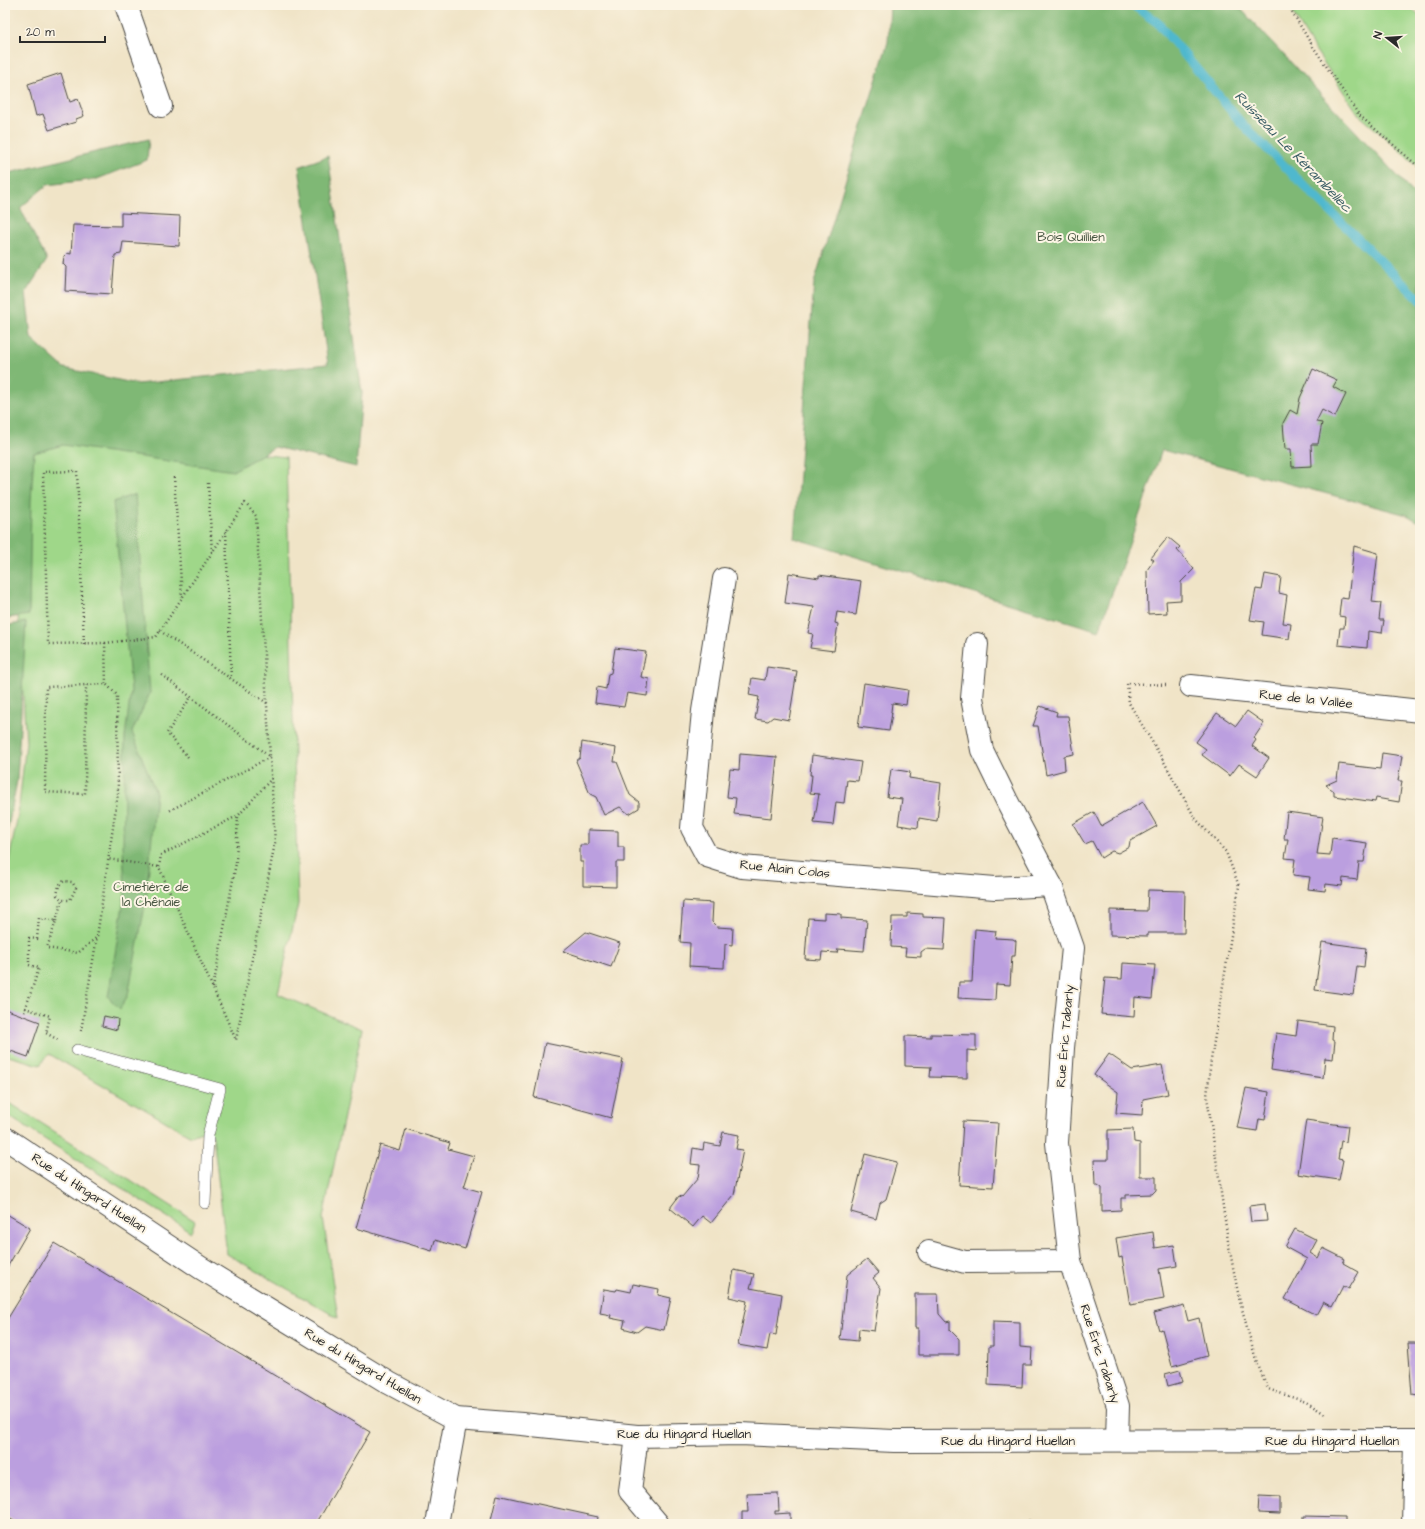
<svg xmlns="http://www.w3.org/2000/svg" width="1425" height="1529" font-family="'Architects Daughter',sans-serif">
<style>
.green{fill:#9fd789;stroke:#65815a}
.forest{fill:#7fb875;stroke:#557250}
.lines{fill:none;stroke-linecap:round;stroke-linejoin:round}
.stream{stroke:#50b8ce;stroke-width:9}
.building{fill:#bb9fdf}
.lane-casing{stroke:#494742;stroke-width:12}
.street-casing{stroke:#494742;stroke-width:24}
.path{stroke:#494742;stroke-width:2.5;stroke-dasharray:1 3;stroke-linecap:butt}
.lane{stroke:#fff;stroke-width:11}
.street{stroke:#fff;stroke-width:22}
.labels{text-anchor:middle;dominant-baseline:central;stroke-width:4;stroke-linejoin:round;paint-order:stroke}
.park-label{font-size:13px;fill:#485642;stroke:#fcf5e5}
.street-label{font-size:13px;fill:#2b2b2b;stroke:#fcf5e5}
.water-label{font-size:14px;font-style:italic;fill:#385c64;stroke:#fcf5e5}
</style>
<rect width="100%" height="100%" fill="#fcf5e5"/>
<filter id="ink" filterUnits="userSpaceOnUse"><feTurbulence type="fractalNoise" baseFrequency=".025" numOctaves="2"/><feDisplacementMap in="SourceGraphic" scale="8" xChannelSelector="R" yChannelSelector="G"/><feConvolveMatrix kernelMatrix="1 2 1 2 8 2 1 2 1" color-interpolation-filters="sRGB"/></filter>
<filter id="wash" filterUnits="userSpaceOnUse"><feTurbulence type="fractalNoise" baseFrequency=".012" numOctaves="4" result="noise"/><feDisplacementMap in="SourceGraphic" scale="16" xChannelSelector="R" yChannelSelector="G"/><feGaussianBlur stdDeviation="0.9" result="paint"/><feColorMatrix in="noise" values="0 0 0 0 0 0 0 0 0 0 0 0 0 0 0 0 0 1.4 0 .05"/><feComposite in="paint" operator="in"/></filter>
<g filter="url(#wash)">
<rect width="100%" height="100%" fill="#f0e4c7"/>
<g class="green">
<path d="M1288 5H1408L1420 17V168L1359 115 1310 42Z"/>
<path d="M16 430 286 457 298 904 278 994 362 1029 323 1218 338 1318 227 1254 213 1136 202 1132 191 1136 49 1054 40 1065 5 1055V880L18 815 26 742 16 582Z"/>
<path d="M5 1100 195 1221 191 1232 5 1114Z"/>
</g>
<g class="forest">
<path d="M890 5H1237L1420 200V523L1407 515 1162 450 1099 631 794 538 814 283 888 42Z"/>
<path d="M149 139 147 160 97 179 47 185 20 208 47 260 26 292 31 338 64 368 137 384 328 364 299 167 328 156 362 393 356 467 275 447 233 471 63 445 34 453 31 501 29 615 7 618 5 605V174Z"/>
<path d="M135 494 150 693 132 732 156 793 146 900 128 995 120 1009 108 997 125 893 123 845 125 737 131 690 113 502Z"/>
<path d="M26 622 17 781 5 843V711L8 712 5 626Z"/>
</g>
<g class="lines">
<path class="stream" d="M1133 5 1158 23 1243 125 1420 300"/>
</g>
<g id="blocks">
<g class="building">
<path d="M61 73 70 102 78 99 84 116 76 119V122L49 130 43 114 36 116 28 84Z"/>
<path d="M121 213 180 216 179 246 123 242 121 254 115 255 112 294 65 291 66 267 63 264 64 256 67 253 71 254 73 225 121 226Z"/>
<path d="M1313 369 1337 380 1333 387 1346 394 1335 417 1322 410 1316 422 1322 423 1318 444H1311L1312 466 1292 467 1291 449H1285L1283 423 1290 410 1297 414 1300 398Z"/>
<path d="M1168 537 1180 547 1177 550 1194 569 1181 582V600L1166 601 1167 613 1148 614 1147 570 1154 560 1151 558Z"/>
<path d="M1354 546 1378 553 1372 602 1381 603 1379 620H1384L1382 633 1368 631 1367 648 1338 645 1340 628H1344L1345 617 1339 616 1341 598 1348 599Z"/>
<path d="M789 573 819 578V575L861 581 856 615 837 612 835 623 838 624 834 651 810 648 813 634 808 633 814 607 785 603Z"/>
<path d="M1265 574 1281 577 1279 593 1287 595 1283 623 1291 624 1289 639 1262 635 1264 622 1250 620 1256 589 1262 590Z"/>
<path d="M615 648 646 652 641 677 649 679 647 696 627 693 624 707 595 703 597 687 606 689 608 674 611 673Z"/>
<path d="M767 667 797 671 789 720 773 717 768 721 755 719 759 697 749 695 752 678 765 680Z"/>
<path d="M864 683 908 690 906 705 892 703 891 712 892 713 889 731 858 727Z"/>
<path d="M1040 706 1057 712 1056 716H1068L1074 754 1064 756 1065 770 1046 775 1038 726H1033Z"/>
<path d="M1247 711 1264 723 1254 738 1256 740 1252 746 1269 758 1257 776 1239 764 1230 776 1202 755 1206 749 1196 742 1217 713 1236 726Z"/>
<path d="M582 742 616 748 614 762H617L630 795 639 802V808L629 814 620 807 604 815 596 797 590 794 576 761 580 758Z"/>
<path d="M1382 753 1402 756 1398 781H1402L1399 802 1376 798 1375 802 1334 796V791L1326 785 1337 780 1339 764 1380 769Z"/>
<path d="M740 754 777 757 771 818 734 814 736 798 727 797 730 769 739 770Z"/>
<path d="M812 755 861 762 858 781 847 780 844 803 836 802 833 825 814 823 819 794 810 793 812 775H810Z"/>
<path d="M891 769 910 772 909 778 941 783 937 821 919 818 918 828 898 825 902 799 887 797Z"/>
<path d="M1143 802 1157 826 1130 841 1129 847 1118 853 1112 851 1101 858 1092 841 1085 844 1073 824 1094 812 1101 826Z"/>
<path d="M1287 812 1323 817 1317 854 1330 855 1332 838 1367 843 1364 862H1359L1357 880 1343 878 1342 886 1326 884 1325 891 1308 889 1310 877 1293 875 1295 859 1285 858 1288 839H1284Z"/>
<path d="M588 830 618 831V847H624V862H616V887L583 886V862H580V845H588Z"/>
<path d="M1148 890 1185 891 1184 933H1148V936L1110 935V910L1147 911Z"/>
<path d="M683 901 713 903 712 922 717 927 733 928 732 945 725 944 724 968 689 966 690 943 680 942Z"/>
<path d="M824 913 841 914V918L867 920 864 951 838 949 837 953 822 952 821 960 805 959 808 918 824 919Z"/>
<path d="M907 913 923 914V917L946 918 944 950 925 949 921 952V957L905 956 906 948 891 947 892 917H907Z"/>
<path d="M975 929 996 931 995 938 1013 939 1016 941 1015 956H1012L1010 985 996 984 995 1000 958 998 959 982H972Z"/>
<path d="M586 932 620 943 611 967 563 951Z"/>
<path d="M1322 942 1366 948 1364 967 1357 966 1353 995 1315 990Z"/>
<path d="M1123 963 1155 965 1152 999 1135 997 1134 1017 1101 1014 1105 978 1122 979Z"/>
<path d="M5 1009 40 1022 28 1057 5 1049Z"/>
<path d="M104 1016 118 1019 117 1030 102 1026Z"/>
<path d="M1298 1021 1333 1026 1332 1040 1335 1041 1333 1059 1325 1058 1323 1078 1271 1070 1276 1033 1296 1036Z"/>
<path d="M931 1034 976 1035V1051L967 1050V1078L930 1077 931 1067 905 1066V1036L931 1037Z"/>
<path d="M545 1043 623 1059 611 1118 534 1097Z"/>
<path d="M1109 1054 1132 1070 1162 1065 1168 1094 1143 1099 1142 1115 1116 1113 1118 1092 1094 1075Z"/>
<path d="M1246 1088 1269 1092 1265 1120 1259 1119 1257 1131 1237 1128Z"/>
<path d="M1306 1120 1348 1126 1346 1142 1341 1141 1338 1159 1343 1160 1339 1180 1298 1174Z"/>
<path d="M963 1121 998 1123 993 1187 959 1185Z"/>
<path d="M406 1129 450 1143 448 1149 474 1156 464 1187 482 1192 465 1249 435 1240 432 1251 356 1228 380 1145 400 1151Z"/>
<path d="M1133 1129 1134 1142 1140 1143V1177H1156V1190L1152 1194 1126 1195V1198H1121V1210L1102 1211V1188L1098 1185H1095L1094 1160H1108V1130Z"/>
<path d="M723 1132 739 1135 736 1149 743 1150 734 1195 711 1223 702 1216 693 1227 670 1208 679 1196 682 1197 698 1178 700 1165 691 1164 693 1148 703 1150 704 1143 720 1146Z"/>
<path d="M865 1154 897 1162 886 1199 880 1203 876 1219 851 1212Z"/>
<path d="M1265 1204 1267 1221 1251 1222 1249 1206Z"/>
<path d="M5 1213 30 1228 5 1271Z"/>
<path d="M1295 1229 1317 1240 1310 1253 1318 1258 1323 1248 1345 1259 1343 1263 1359 1272 1349 1289 1343 1286 1332 1307 1323 1302 1316 1315 1285 1299 1307 1259 1285 1247Z"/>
<path d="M1153 1232 1155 1248 1174 1245 1177 1266 1159 1269 1164 1299 1130 1305 1122 1257 1119 1258 1116 1238Z"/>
<path d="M54 1243 370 1432 316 1524H19L5 1516V1323Z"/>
<path d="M867 1259 879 1273 873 1278 881 1288 874 1331 859 1329 858 1341 840 1339 847 1275Z"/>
<path d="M734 1270 754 1274 750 1288 782 1294 776 1335 770 1334 767 1350 738 1345 747 1301 729 1297Z"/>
<path d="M633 1284 659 1289 658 1295 671 1298 664 1330 645 1326 637 1332 623 1328 625 1321 610 1318 611 1315 600 1313 604 1289 616 1291 617 1289 631 1292Z"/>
<path d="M915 1294H938L939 1314 946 1322 950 1321V1330L959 1339V1355H918V1328H915Z"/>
<path d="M1184 1305 1188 1321 1199 1318 1207 1356 1172 1366 1162 1329 1159 1330 1154 1313Z"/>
<path d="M993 1321 1020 1322V1347L1032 1348 1031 1365H1023L1022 1387 988 1385 989 1346H993Z"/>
<path d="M1408 1343H1420V1396L1412 1395Z"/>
<path d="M1180 1370 1183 1382 1168 1386 1165 1374Z"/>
<path d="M778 1493 779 1511H775V1514L790 1513V1524H742V1512H748L747 1494Z"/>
<path d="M497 1495 598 1517 597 1524H490Z"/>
<path d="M1259 1496 1280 1497V1514L1258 1513Z"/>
<path d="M1303 1516 1345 1517V1524H1303Z"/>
<path d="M1028 1520 1046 1523V1524H1027Z"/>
</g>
</g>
</g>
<g filter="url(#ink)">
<use href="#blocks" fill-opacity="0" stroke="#494742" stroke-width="1"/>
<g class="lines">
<defs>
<path id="lane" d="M77 1050 220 1089 208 1135 205 1203"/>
<g id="street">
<path d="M126 5 161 106"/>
<path d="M724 579 703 711 692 828 707 856 742 867 995 888 1051 885"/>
<path d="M977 644 972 698 982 750 1007 801 1051 885 1073 948 1063 1048 1057 1143 1070 1261 1118 1406 1117 1440"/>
<path d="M1191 686 1420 711"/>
<path d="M5 1138 201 1268 389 1383 456 1419 522 1424 637 1436 740 1434 894 1441 1420 1440"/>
<path d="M929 1252 965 1262 1070 1261"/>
<path d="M637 1436 630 1491 658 1524"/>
<path d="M437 1524 456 1419"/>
<path d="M1413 1524 1415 1441"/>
</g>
</defs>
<use href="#lane" class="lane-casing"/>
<use href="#street" class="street-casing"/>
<g class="path">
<path d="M1288 5 1310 42 1359 115 1420 168"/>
<path d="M1414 5 1420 12"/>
<path d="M174 477 182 597"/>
<path d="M208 483 212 552"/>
<path d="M226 531 231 679"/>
<path d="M160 631 267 703"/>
<path d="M105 643 156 637 245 503 256 516 275 843 236 1040 159 867 108 859"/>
<path d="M84 644 77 471 43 472 48 644 105 643 106 684"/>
<path d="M162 675 270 757 169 811"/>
<path d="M1166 685 1127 683 1129 703 1163 760 1195 818 1226 852 1239 886 1211 1060 1207 1096 1228 1241 1239 1298 1256 1360 1268 1389 1306 1402 1325 1414"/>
<path d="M188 757 167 733 191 697"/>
<path d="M159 867 161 855 237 816"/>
<path d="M56 921 62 900 57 895 59 885 64 881 72 882 76 888 70 900H62"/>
<path d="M213 988 236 863 238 816 272 778"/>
<path d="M25 1008 50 1016 46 1033 60 1041"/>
<path d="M23 1016 39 968 29 965V938L37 939 39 918 56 921 47 948 78 953 97 937 118 793 117 695 106 684 46 687 45 792 85 794 86 685"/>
<path d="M81 1031 97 937"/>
<path d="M5 1068 11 1051"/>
</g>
<use href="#lane" class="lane"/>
<use href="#street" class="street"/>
</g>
</g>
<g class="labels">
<g class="park-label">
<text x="1071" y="237">Bois Quillien</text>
<text x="151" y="887">Cimetière de<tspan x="151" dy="15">la Chênaie</tspan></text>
</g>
<g class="street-label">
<text transform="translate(1306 699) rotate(6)">Rue de la Vallée</text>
<text transform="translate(785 869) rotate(6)">Rue Alain Colas</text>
<text transform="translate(1065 1036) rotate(-85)">Rue Éric Tabarly</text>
<text transform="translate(89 1193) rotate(33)">Rue du Hingard Huellan</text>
<text transform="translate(1100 1354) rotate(72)">Rue Éric Tabarly</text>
<text transform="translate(363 1366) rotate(31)">Rue du Hingard Huellan</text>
<text x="684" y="1434">Rue du Hingard Huellan</text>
<text x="1008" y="1441">Rue du Hingard Huellan</text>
<text x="1332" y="1441">Rue du Hingard Huellan</text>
</g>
<g class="water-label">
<text transform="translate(1293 152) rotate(46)">Ruisseau Le Kérambellec</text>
</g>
</g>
<rect width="1425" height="1529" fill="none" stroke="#fcf5e5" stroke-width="20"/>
<g transform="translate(1387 38) rotate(287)" stroke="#fcf5e5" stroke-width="3" paint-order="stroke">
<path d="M0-3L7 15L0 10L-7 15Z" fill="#2b2b2b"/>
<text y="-6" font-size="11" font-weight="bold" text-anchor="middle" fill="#2b2b2b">N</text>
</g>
<path d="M20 36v6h85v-6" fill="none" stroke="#2b2b2b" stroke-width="2"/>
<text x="26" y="36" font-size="12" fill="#2b2b2b" stroke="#fcf5e5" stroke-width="3" paint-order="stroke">20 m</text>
</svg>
